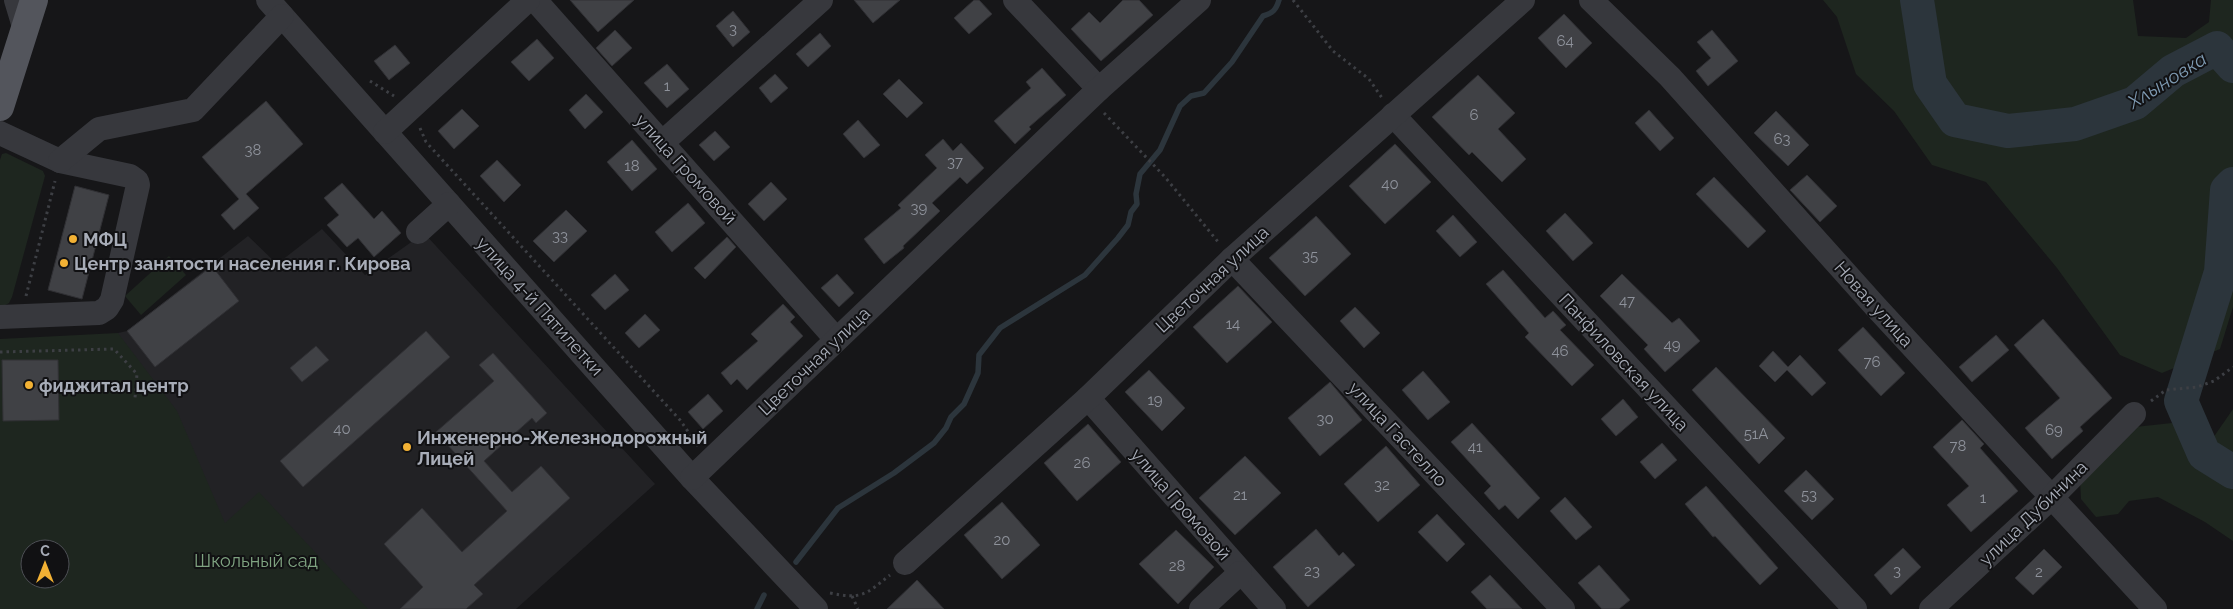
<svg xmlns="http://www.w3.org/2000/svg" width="2233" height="609" font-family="Raleway,sans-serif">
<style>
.built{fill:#222225}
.green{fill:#1e261f;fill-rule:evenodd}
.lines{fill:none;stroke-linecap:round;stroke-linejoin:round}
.stream{stroke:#2c353c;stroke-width:5.5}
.river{stroke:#2c353c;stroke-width:34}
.building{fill:#404145;stroke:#303034}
.path{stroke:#3d3f44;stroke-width:3;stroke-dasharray:2.5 4;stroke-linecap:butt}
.minor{stroke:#37383d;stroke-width:24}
.major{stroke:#53555c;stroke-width:28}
.poi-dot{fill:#f2b134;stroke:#111113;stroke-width:2}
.labels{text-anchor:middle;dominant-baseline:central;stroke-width:4;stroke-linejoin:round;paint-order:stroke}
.number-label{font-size:15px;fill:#8e929b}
.street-label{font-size:18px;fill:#a8adb8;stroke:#111113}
.poi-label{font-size:18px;font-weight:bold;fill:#a8adb8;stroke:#111113;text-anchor:start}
.park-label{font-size:18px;fill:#7fa381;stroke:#111113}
.water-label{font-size:19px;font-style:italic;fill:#7f9bb3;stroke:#111113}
</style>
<rect width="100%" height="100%" fill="#161618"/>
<path class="built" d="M322 229 365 275 424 233 655 484 516 609H132L118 333 127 331 248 236 277 264Z"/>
<g class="green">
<path d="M1823 0H2133L2138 36 2186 38 2209 22 2211 0H2233V307L2220 349 2162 373 2120 355 2057 268 1986 182 1932 165 1894 111 1856 74 1837 17Z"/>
<path d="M6 153 43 171 45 176 12 297 9 303 0 308V160L2 154Z"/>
<path d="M169 256 186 275 141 315 125 296Z"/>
<path d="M118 333 177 411 225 523 259 492 368 609H0V339ZM30 549H60V579H30Z"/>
<path d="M2233 409V457L2229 455 2213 438Z"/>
<path d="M2172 423 2187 443 2233 481V541L2205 522 2158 497 2129 501 2118 514 2096 517 2081 499 2080 479 2135 427Z"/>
</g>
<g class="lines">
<g class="stream">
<path d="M796 562 838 508 894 473 934 443 946 428 951 417 964 404 978 373 979 355 1000 328 1085 275 1118 238 1128 225 1131 212 1137 204 1136 194 1140 174 1160 150 1180 106 1191 96 1204 93 1232 62 1263 16C1273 13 1276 10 1279 0"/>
<path d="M757 609 764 595"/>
</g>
<g class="river">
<path d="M1917 0 1930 84 1955 120 2008 131 2075 124 2135 103 2173 71 2217 48 2233 66"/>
<path d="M2233 184 2227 190 2221 272 2181 401 2204 454 2233 472"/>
</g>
</g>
<g class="building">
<path d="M570 0H634L598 32Z"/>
<path d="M854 0H900L873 23Z"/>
<path d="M974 0H979L992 14 969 34 954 18Z"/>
<path d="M1123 0H1139L1153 15 1101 61 1071 29 1089 12 1100 23Z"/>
<path d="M733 11 750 32 733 47 716 26Z"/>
<path d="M1564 14 1592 43 1566 68 1538 38Z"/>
<path d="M615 30 632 48 612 66 596 48Z"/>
<path d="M1712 30 1738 61 1708 86 1696 71 1711 58 1697 42Z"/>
<path d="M820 33 831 46 808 67 796 54Z"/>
<path d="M537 39 554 58 529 81 511 62Z"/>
<path d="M395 45 410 63 389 80 374 61Z"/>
<path d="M667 64 689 89 667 108 644 83Z"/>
<path d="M1042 68 1066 95 1029 127 1031 129 1015 144 994 121 1031 88 1026 82Z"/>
<path d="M775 74 788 88 771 103 759 88Z"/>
<path d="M1478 75 1515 113 1498 129 1526 159 1502 182 1472 152 1469 155 1432 117Z"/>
<path d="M899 79 923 103 907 118 883 94Z"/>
<path d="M586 94 603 112 585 129 569 110Z"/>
<path d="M266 101 303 144 246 194 259 208 234 230 221 215 239 199 202 157Z"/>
<path d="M462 109 479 126 454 149 438 131Z"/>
<path d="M1649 110 1674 138 1660 151 1635 123Z"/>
<path d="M1776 111 1809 145 1788 166 1754 133Z"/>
<path d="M858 120 880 145 864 158 843 134Z"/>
<path d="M715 131 730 147 714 161 699 145Z"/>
<path d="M943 139 953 151 961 143 984 168 967 184 960 177 932 203 940 211 903 246 904 248 884 264 864 239 901 208 898 205 937 168 925 155Z"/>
<path d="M632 140 657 169 632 191 607 162Z"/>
<path d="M1395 144 1431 182 1385 224 1349 186Z"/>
<path d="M497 160 521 185 504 202 480 176Z"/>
<path d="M1807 175 1837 206 1820 222 1790 190Z"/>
<path d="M1714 177 1766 231 1748 248 1696 194Z"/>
<path d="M771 182 787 199 764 221 748 204Z"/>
<path d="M342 183 374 219 382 211 401 233 374 257 358 238 347 247 327 225 339 215 324 198Z"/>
<path d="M75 186 109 195 82 299 48 290Z"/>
<path d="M688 203 705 223 672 252 655 232Z"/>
<path d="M566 210 587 231 554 262 533 241Z"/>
<path d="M1565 213 1593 243 1573 261 1546 231Z"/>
<path d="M1453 215 1477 242 1460 257 1436 231Z"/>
<path d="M1316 216 1351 254 1305 296 1269 258Z"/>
<path d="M727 237 736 247 705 279 694 268Z"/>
<path d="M212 266 239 301 155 367 127 331Z"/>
<path d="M1503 270 1545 318 1553 311 1566 325 1560 330 1594 365 1572 386 1525 337 1529 333 1486 284Z"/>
<path d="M615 274 629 290 605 310 591 295Z"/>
<path d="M837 274 854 293 839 307 821 288Z"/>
<path d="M1622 274 1672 323 1679 318 1700 341 1665 372 1644 349 1648 345 1600 296Z"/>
<path d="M1238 286 1272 322 1227 363 1193 327Z"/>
<path d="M783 304 795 317 790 322 803 336 747 390 737 379 731 385 721 373 758 341 751 334Z"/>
<path d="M1355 307 1380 333 1364 348 1340 321Z"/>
<path d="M645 314 660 330 639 348 625 333Z"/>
<path d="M2043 319 2112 398 2080 427 2083 431 2052 459 2025 428 2060 398 2014 345Z"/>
<path d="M1863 327 1905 373 1881 396 1838 350Z"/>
<path d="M426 331 450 357 303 487 280 461Z"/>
<path d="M1996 335 2009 350 1972 382 1959 367Z"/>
<path d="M316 346 329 360 302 382 290 368Z"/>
<path d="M1773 351 1788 367 1800 355 1826 383 1812 396 1787 370 1775 382 1759 366Z"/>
<path d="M493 353 547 413 536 423 532 418 484 461 512 492 541 466 570 498 474 585 483 594 466 609H400L423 587 384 544 422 508 462 552 507 511 436 432 494 381 479 365Z"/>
<path d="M2 360H58L59 420 3 421Z"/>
<path d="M1716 367 1785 438 1759 464 1692 390Z"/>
<path d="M1149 370 1185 408 1162 431 1125 392Z"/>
<path d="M1423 371 1450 402 1428 420 1402 390Z"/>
<path d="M1330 382 1362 420 1320 456 1288 418Z"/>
<path d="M708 394 723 411 703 429 688 412Z"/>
<path d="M1623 399 1638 417 1616 436 1601 419Z"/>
<path d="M1962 420 1984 444 1980 448 2018 491 1971 532 1947 505 1969 486 1933 447Z"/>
<path d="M1472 423 1540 498 1518 519 1505 505 1499 510 1484 493 1491 486 1451 442Z"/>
<path d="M1088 424 1121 462 1077 501 1044 463Z"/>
<path d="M1662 443 1677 460 1655 479 1640 462Z"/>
<path d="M1386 446 1420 485 1378 522 1344 484Z"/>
<path d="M1245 456 1281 493 1235 535 1199 498Z"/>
<path d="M1806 470 1834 499 1812 520 1784 491Z"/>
<path d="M1706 486 1778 568 1760 585 1715 536 1713 537 1685 504Z"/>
<path d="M1565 497 1592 527 1576 540 1550 511Z"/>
<path d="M1002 502 1040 545 1002 579 964 535Z"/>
<path d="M1437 514 1465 544 1447 562 1418 532Z"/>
<path d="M1316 529 1339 556 1343 552 1355 565 1308 607 1273 567Z"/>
<path d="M1176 530 1214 567 1178 604 1139 564Z"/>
<path d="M1903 548 1921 567 1891 595 1874 575Z"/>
<path d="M2044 549 2062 567 2033 595 2015 578Z"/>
<path d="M1599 565 1630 600 1619 609H1602L1578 583Z"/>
<path d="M1490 575 1522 609H1487L1471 592Z"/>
<path d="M917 580 944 609H887Z"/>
</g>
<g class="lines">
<g class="path">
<path d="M1293 0 1333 51 1369 79 1382 98"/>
<path d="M370 81 394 96"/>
<path d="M1104 113 1165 177 1219 243"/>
<path d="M420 128 426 142 680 420 698 446"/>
<path d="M26 296 55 181"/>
<path d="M0 352 114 349 137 374 135 398"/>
<path d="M2151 401 2166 390 2197 387 2214 381 2233 367"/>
<path d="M830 593C862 600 866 594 890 575"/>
<path d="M852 596 858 609"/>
</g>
<g class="minor">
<path d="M16 0 25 30"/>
<path d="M268 0 692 478 816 609"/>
<path d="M535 0 836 339"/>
<path d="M1015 0 1099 89"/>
<path d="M1591 0 1670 77 1875 306 2155 609"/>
<path d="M1393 115 1855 609"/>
<path d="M385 132 528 0"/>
<path d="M0 133 60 161 130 176 137 181 138 185 112 300 107 308 99 313 0 317"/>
<path d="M663 142 821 0"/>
<path d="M60 161 99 129 193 110 282 16"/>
<path d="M418 232 449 204"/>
<path d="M1232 259 1563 609"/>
<path d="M1088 398 1274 609"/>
<path d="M692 478 1099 89 1199 0"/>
<path d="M905 563 1088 398 1232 259 1523 0"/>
<path d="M1201 609 1240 573"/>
<path d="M1931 609 2051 498 2134 414"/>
</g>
<path class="major" d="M0 107 34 0"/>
</g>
<g class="poi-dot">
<circle cx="73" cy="239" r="5"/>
<circle cx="64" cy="263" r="5"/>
<circle cx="29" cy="385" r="5"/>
<circle cx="407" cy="447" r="5"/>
</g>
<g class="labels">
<g class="number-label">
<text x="733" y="29">3</text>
<text x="1565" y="41">64</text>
<text x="667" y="86">1</text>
<text x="1474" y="115">6</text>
<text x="1782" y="139">63</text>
<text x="253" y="150">38</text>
<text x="955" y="162">37</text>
<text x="632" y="166">18</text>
<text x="1390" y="184">40</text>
<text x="919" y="208">39</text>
<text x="560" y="236">33</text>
<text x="1310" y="256">35</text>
<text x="1627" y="301">47</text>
<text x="1233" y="324">14</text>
<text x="1672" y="345">49</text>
<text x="1560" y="351">46</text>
<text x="1872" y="362">76</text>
<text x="1155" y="400">19</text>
<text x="1325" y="419">30</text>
<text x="342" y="429">40</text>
<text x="2054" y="430">69</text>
<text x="1756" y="434">51А</text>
<text x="1958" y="446">78</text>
<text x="1475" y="447">41</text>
<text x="1082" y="463">26</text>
<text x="1382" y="485">32</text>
<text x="1240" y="495">21</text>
<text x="1809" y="495">53</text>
<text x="1983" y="498">1</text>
<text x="1002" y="540">20</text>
<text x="1177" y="566">28</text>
<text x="1312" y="571">23</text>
<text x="1897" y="571">3</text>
<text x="2039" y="572">2</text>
</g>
<g class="street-label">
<text transform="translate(686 169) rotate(48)">улица Громовой</text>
<text transform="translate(1212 279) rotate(-43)">Цветочная улица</text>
<text transform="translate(1874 304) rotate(48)">Новая улица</text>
<text transform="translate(540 306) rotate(48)">улица 4-й Пятилетки</text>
<text transform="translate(814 361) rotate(-44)">Цветочная улица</text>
<text transform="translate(1624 362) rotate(47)">Панфиловская улица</text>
<text transform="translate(1398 434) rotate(47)">улица Гастелло</text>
<text transform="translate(1181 504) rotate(49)">улица Громовой</text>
<text transform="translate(2033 513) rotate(-44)">улица Дубинина</text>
</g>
<g class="poi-label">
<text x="83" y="239">МФЦ</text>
<text x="74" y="263">Центр занятости населения г. Кирова</text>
<text x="39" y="385">фиджитал центр</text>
<text x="417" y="437">Инженерно-Железнодорожный<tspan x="417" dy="21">Лицей</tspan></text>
</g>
<g class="park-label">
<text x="256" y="560">Школьный сад</text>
</g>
<g class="water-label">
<text transform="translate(2167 80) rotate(-32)">Хлыновка</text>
</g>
</g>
<g transform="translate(45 564)"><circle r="24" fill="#111113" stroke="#4d4f55"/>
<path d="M0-4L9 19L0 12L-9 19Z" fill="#f2b134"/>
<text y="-8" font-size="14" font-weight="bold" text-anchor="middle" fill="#a8adb8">С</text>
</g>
</svg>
